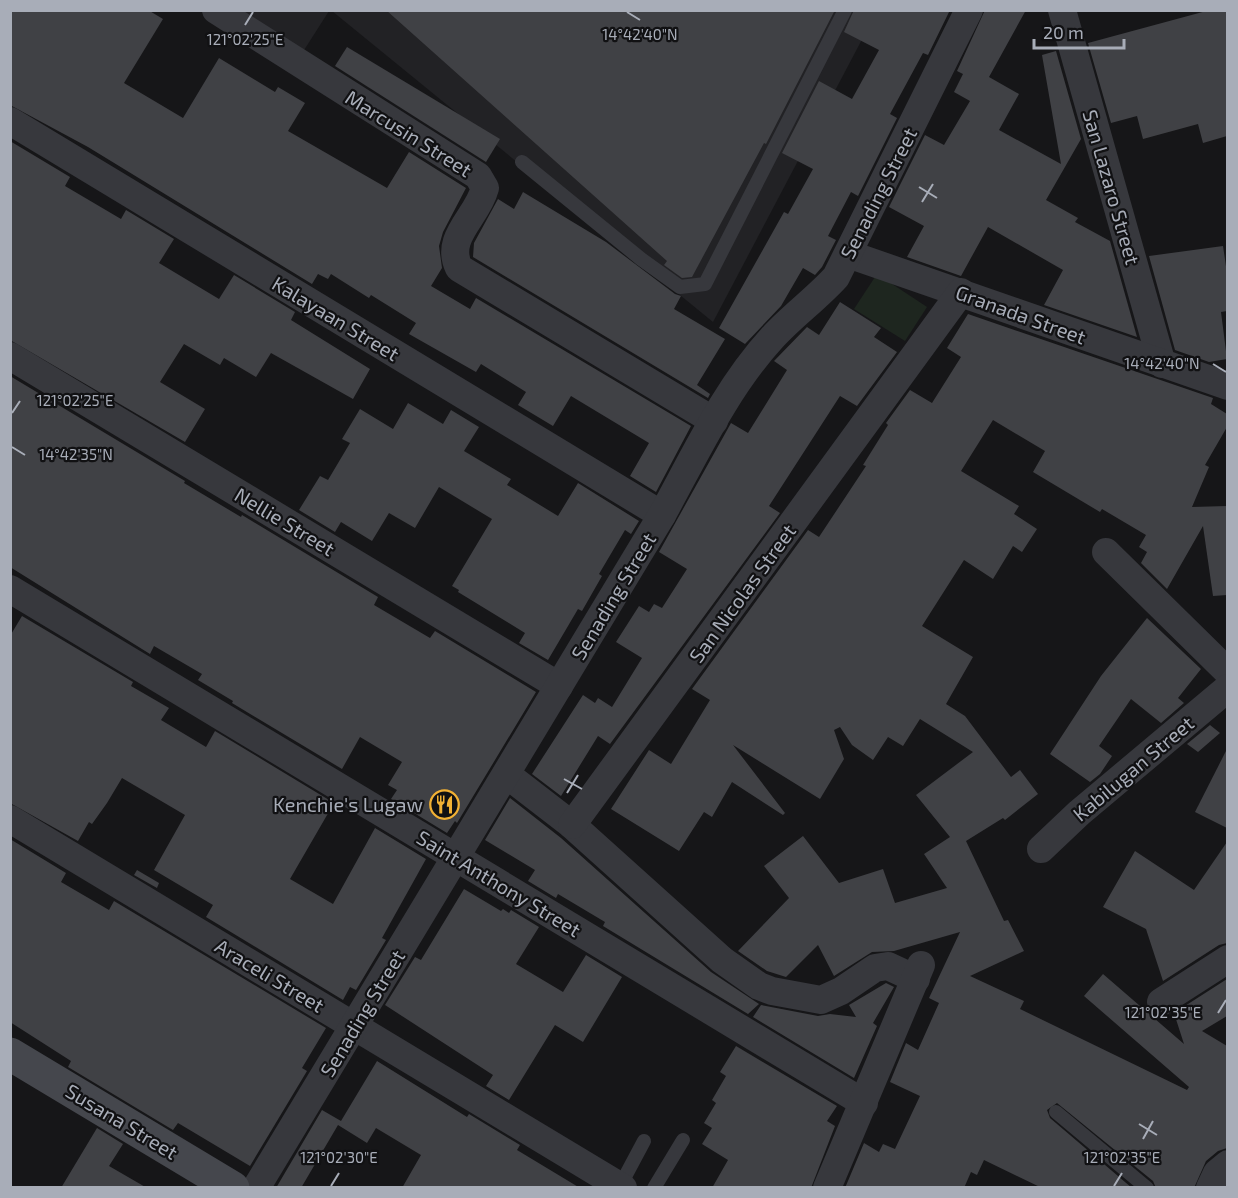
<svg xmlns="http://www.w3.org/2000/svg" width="1238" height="1198" font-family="'Exo 2',sans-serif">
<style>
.built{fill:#222225}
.green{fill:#1e261f}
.building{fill:#404145}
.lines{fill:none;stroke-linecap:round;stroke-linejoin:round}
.lane{stroke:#37383d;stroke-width:14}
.street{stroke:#37383d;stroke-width:28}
.secondary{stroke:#45474d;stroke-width:33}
.ticks{fill:none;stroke:#a8adb8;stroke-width:2}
.labels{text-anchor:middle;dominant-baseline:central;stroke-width:4.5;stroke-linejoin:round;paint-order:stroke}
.street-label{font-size:20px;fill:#a8adb8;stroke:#111113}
.poi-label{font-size:20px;fill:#a8adb8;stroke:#111113;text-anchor:end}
.ticks-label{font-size:15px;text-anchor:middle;fill:#a8adb8;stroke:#111113;stroke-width:4.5;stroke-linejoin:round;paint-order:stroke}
</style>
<rect width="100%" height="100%" fill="#161618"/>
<g class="built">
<path d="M225 11H329L299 58Z"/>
<path d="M332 11H877L713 322Z"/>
</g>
<path class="green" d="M877 274 927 307 905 341 854 309Z"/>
<g class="building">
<path d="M10 10H148L163 19 124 83 183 118 219 58 275 92 278 87 305 103 288 131 387 188 409 152 466 188 443 232 439 246 442 268 431 286 470 309 476 298 691 426 656 492 630 476 649 443 571 396 553 426 518 405 526 392 481 364 476 372 409 334 416 323 371 295 369 298 331 274 328 279 318 274 312 284 88 147 10 105Z"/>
<path d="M386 10H835L766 144 764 143 692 277 682 278 664 265 667 261Z"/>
<path d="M854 10H950L928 55 923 53 890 114 897 118 858 196 851 192 828 236 836 240 822 267 815 275 803 268 781 306 745 344 719 328 784 212 788 214 813 169 782 153 819 81 852 99 879 50 844 32Z"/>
<path d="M985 10H1026L989 77 1019 94 999 130 1061 164 1042 55 1056 51 1081 139 1046 200 1078 218 1075 222 1110 241 1137 337 1044 305 1063 270 988 227 961 276 907 257 924 226 889 207 925 135 944 145 970 101 954 92 963 74 957 71Z"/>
<path d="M1210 10H1227V136L1203 143 1198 124 1143 139 1137 116 1111 123 1088 43Z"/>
<path d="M347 47 500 139 486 162 335 66Z"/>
<path d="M10 141 70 177 65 186 121 219 126 210 174 239 159 263 219 299 234 275 295 312 291 320 370 369 353 399 271 353 256 377 224 358 220 365 184 344 160 382 205 409 185 442 10 340Z"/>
<path d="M523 192 606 242 675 294 681 296 674 309 725 339 697 385 710 394 708 398 473 257 474 243 498 199 514 209Z"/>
<path d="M1223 246 1227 273V311L1221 312 1227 359 1209 362 1175 350 1149 256Z"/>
<path d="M840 302 881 328 874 337 897 352 857 406 840 396 769 506 780 513 610 744 598 736 561 796 532 774 583 695 595 703 598 698 612 707 642 658 616 642 639 606 649 612 654 604 662 608 687 569 659 552 726 432 731 423 748 433 787 370 774 361 807 327 819 335Z"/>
<path d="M968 314 1213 398 1211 404 1227 414V427L1205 465 1209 467 1192 507 1227 506V595L1213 596 1203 526 1167 589 1141 563 1147 552 1139 547 1146 535 1102 509 1100 512 1033 472 1045 451 993 420 961 471 1019 506 1014 514 1037 529 1022 552 1013 546 993 579 964 560 922 626 973 657 946 704 965 716 1011 777 1020 770 1038 794 1005 820 1003 818 966 841 1004 921 1008 920 1024 951 970 976 1024 1001 1020 1009 1187 1090 1189 1087 1084 996 1103 974 1184 1044 1174 1013 1227 979V1016L1202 1031 1227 1046V1148L1218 1151 1206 1161 1194 1188H1156L1153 1181 1057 1103 1047 1110 1050 1118 1132 1188H1042L984 1160 977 1175 971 1172 964 1188H845L864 1143 879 1152 883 1144 895 1149 920 1096 890 1082 906 1043 918 1050 939 1003 929 998 960 932 894 951 872 952 834 976 818 945 786 977 767 971 738 951 789 898 764 866 803 836 839 883 883 869 895 903 947 888 924 854 950 837 916 795 973 752 920 719 903 746 888 737 873 760 852 745 840 727 834 730 844 759 820 799 733 745 785 813 783 815 732 782 712 817 704 812 679 851 611 809 649 750 671 764 710 700 692 689 808 530 819 537 866 466 863 465 888 425 886 423 910 390 932 403 961 357 947 348Z"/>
<path d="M10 376 185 481 184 483 241 517 242 515 378 597 374 605 430 638 435 631 536 692 457 823 455 821 447 833 391 799 397 790 388 785 402 762 360 737 342 769 232 703 233 701 198 680 202 674 154 646 150 654 10 567Z"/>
<path d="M408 403 443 424 451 410 479 427 464 451 511 479 507 485 558 516 578 483 639 521 631 534 625 530 599 574 602 576 582 611 578 609 548 660 519 643 525 633 458 592 459 590 452 586 492 519 439 487 415 528 389 513 372 541 341 522 335 532 299 510 320 476 328 480 350 443 342 439 360 409 393 429Z"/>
<path d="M22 616 133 682 131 686 169 708 161 720 206 747 215 731 334 803 290 879 333 904 375 828 426 859 382 938 386 940 356 990 350 987 343 1000 206 917 213 905 154 870 185 815 122 778 107 803 92 824 89 822 78 841 10 803V636Z"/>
<path d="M1147 618 1201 669 1178 698 1184 703 1161 723 1131 699 1099 746 1112 756 1100 774 1090 782 1050 754 1101 676Z"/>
<path d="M1210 725 1220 733 1198 752 1187 744Z"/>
<path d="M1227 749V828L1195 812Z"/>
<path d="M510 798 561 838 711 972 759 1004 748 1014 603 926 605 922 558 894 556 898 528 881 535 870 485 840Z"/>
<path d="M10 839 66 873 61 882 109 910 114 901 326 1028 302 1068 307 1071 250 1166 178 1123 173 1130 68 1067 71 1061 10 1022Z"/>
<path d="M1227 842V943L1219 945 1163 981 1146 929 1103 907 1135 851 1194 890Z"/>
<path d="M137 870 159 883 157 888 134 875Z"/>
<path d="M464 889 501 911 503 909 509 913 511 910 539 927 516 964 563 992 586 955 622 977 583 1042 555 1025 509 1100 486 1086 493 1075 385 1005 415 957 421 960Z"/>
<path d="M886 983 894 987 873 1023 877 1026 854 1078 753 1017 761 1005 818 1016 830 1014 856 1017 849 1005Z"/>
<path d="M736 1046 837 1106 827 1121 835 1126 811 1188H712L728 1160 702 1144 712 1128 704 1123 716 1103 712 1100 726 1076 720 1072Z"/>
<path d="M377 1061 467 1117 469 1114 520 1145 517 1150 580 1188H402L421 1155 376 1128 367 1143 338 1125 301 1188H276L322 1110 341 1121Z"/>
<path d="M97 1128 123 1144 109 1166 147 1188H61Z"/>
</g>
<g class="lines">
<g class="lane">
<path d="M522 162 641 259 680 287 705 284 845 10"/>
<path d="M1056 1112 1147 1188"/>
<path d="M620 1186 644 1141"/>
<path d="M654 1188 683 1140"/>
</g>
<g class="street">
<path d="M216 10 478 176 485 188C477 218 444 237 459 268L714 421"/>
<path d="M1062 10 1162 364"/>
<path d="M10 121 662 515"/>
<path d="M848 254 1228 386"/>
<path d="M10 356 559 686"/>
<path d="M1106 552 1228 672"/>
<path d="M10 589 864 1103"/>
<path d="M506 774 572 825 722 960 759 986 772 991 821 1000 841 991 875 968 888 966 916 979"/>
<path d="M10 819 623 1188"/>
<path d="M572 825 961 292"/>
<path d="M1041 849 1079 813 1228 688"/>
<path d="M1161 1002 1228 959"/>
<path d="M256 1188 662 515C695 455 726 388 772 338 792 316 816 299 836 277L969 10"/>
<path d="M827 1188 921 965"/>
<path d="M1210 1188 1217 1173 1228 1164"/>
</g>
<path class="secondary" d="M10 1054 233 1188"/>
</g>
<path class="ticks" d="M627 12 640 20M245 25 253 12M919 187 937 198M922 202 933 184M1213 364 1226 372M12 413 20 401M12 447 25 455M564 779 582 789M567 793 578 775M1218 1013 1226 1000M1139 1124 1157 1135M1143 1139 1153 1121M331 1186 339 1173M1114 1186 1122 1173"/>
<defs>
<symbol id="restaurant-ring" viewBox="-11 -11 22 22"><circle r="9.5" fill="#111113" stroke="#f2b134" stroke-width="1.5"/><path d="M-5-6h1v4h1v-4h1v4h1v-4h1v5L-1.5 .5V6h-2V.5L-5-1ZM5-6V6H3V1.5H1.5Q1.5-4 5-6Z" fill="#f2b134"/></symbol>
</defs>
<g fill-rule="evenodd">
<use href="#restaurant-ring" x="428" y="788" width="33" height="33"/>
</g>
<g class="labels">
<g class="street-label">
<text transform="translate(409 133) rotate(32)">Marcusin Street</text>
<text transform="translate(1112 187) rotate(74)">San Lazaro Street</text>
<text transform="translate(878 193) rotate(-63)">Senading Street</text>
<text transform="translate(1021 314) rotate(20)">Granada Street</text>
<text transform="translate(336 318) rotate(31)">Kalayaan Street</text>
<text transform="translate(285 521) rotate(31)">Nellie Street</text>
<text transform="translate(742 593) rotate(-54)">San Nicolas Street</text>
<text transform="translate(613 596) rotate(-59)">Senading Street</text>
<text transform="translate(1133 768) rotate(-40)">Kabilugan Street</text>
<text transform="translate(499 883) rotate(31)">Saint Anthony Street</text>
<text transform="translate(270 975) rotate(31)">Araceli Street</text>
<text transform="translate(362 1013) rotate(-59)">Senading Street</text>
<text transform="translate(122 1121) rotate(31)">Susana Street</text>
</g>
<g class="poi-label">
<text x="423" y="804">Kenchie's Lugaw</text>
</g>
</g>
<g class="ticks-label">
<text x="640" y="40">14°42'40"N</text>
<text x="245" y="45">121°02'25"E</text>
<text x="1162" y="369">14°42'40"N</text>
<text x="75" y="406">121°02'25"E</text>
<text x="76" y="460">14°42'35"N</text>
<text x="1163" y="1018">121°02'35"E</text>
<text x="339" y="1163">121°02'30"E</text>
<text x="1122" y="1163">121°02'35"E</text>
</g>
<rect width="1238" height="1198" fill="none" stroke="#a8adb8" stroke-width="24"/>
<path d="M1034 39v9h90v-9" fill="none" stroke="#a8adb8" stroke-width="3"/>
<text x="1043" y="39" font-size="18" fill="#a8adb8" stroke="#111113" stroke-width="4.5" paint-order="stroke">20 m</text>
</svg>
